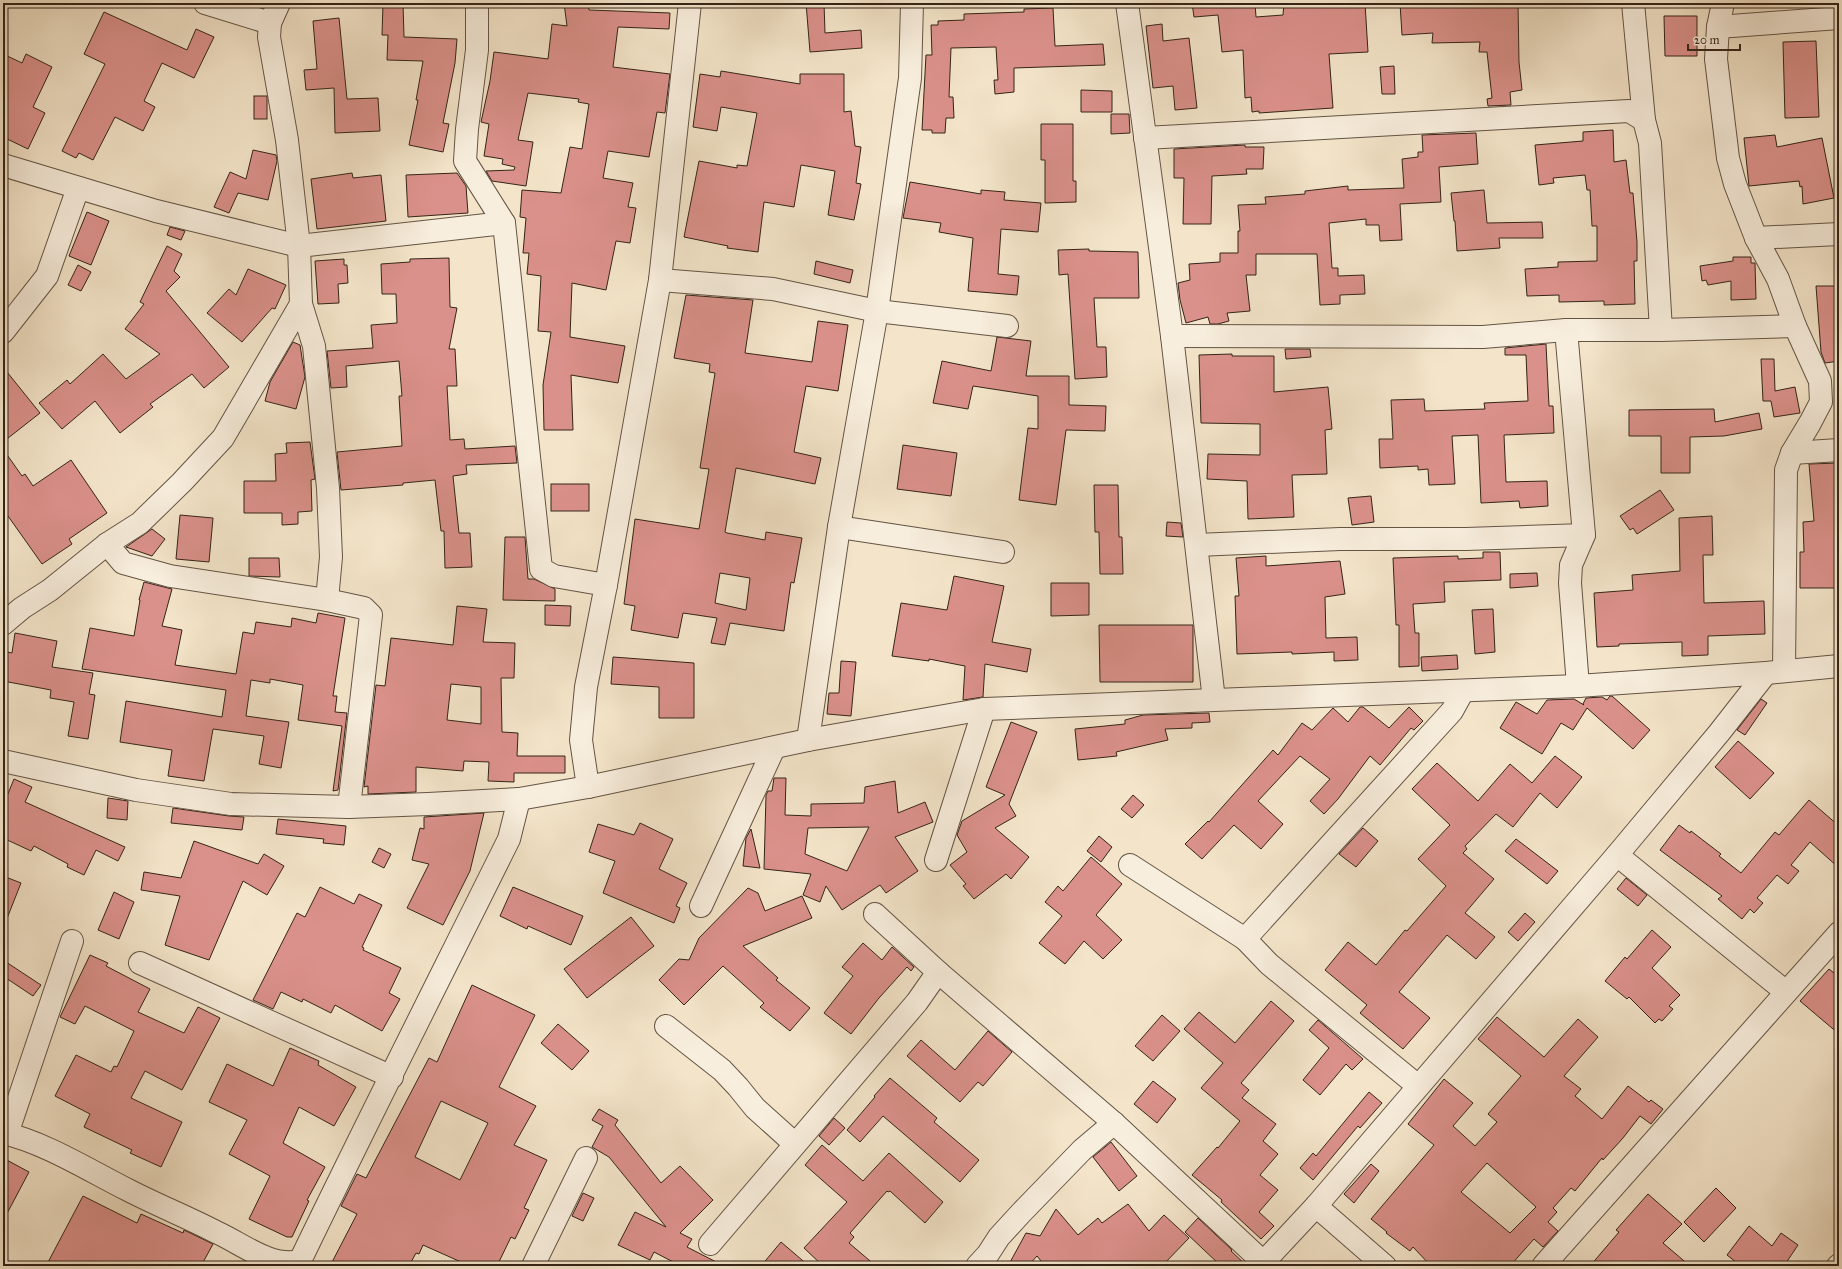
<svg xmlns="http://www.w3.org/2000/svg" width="1842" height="1269" font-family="'IM FELL Great Primer',serif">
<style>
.building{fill:#db918b;stroke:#342418;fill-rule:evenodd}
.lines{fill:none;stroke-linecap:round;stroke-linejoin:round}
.minor-casing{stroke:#645444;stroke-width:24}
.minor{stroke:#f8eedd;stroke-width:22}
</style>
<rect width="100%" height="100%" fill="#f4e5ca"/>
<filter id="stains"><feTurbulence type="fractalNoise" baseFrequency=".005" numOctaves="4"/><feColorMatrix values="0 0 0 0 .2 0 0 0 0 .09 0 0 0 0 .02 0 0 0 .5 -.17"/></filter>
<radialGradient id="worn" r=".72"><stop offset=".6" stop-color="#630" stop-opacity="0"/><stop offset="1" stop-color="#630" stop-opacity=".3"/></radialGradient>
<g class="building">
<path d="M383 3H403L404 37 457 39 455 63 443 123 449 124 443 152 409 145 418 100H416L423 61 387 60 388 35H382Z"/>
<path d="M564 3H588L589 10 670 13 669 29 618 27 613 67 670 74 665 113 657 112 649 157 608 151 603 178 633 183 628 207 636 208 630 243 616 241 606 290 572 283 570 337 625 346 618 383 571 375 573 430H544L543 385 551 332 538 331 541 276 527 274 529 253H523L526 218 520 217 522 190 561 193 570 147 582 149 589 104 578 102 579 99 528 93 518 140 533 142 526 186 492 181 486 171 514 170 515 167 502 164 503 159 484 156 489 124 481 122 490 81 494 52 548 59 552 24 567 26Z"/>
<path d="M806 3H824L825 33 861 30 862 48 810 52Z"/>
<path d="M1192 3H1255L1256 17 1283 15 1284 3H1365L1368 52 1329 54 1333 108 1259 113V111L1252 112 1251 97 1245 98 1243 50 1222 52 1218 15 1194 17Z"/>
<path d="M1400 3H1518L1519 62 1522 90 1510 92 1511 105 1488 106 1487 99 1492 98 1487 52H1479L1480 42 1432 43 1433 33 1402 35Z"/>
<path d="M1053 8 1055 46 1103 44 1105 65 1014 68V92L995 94 994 80H998L996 47 951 48 949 97H953L954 118H946L945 133H932V130H922L926 55H932L931 25H938V21L964 20V14L1024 12V9Z"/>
<path d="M104 12 187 50 196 29 214 37 194 78 162 63 144 101 155 107 143 131 115 117 93 160 79 153 76 158 62 151 105 64 84 54Z"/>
<path d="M1664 16H1697V56H1665Z"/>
<path d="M339 18 347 99 378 98 380 131 335 133 334 88 306 90 304 70 317 69 313 21Z"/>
<path d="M1162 24 1163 41 1189 38 1197 108 1175 110 1173 86 1153 88 1146 26Z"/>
<path d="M1816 41 1819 117 1785 118 1783 42Z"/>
<path d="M3 54 22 63 26 54 52 67 33 107 45 113 28 149 3 137Z"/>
<path d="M1394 66 1395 94H1382L1380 67Z"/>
<path d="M721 71 800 84V74H844V112L851 111 855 146 861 147 856 183 861 184 854 220 828 215 835 171 801 165 794 207 764 202 758 252 727 248 728 246 684 237 699 161 737 168V165L747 166 757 113 721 107 717 131 693 127 700 74 720 77Z"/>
<path d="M1081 90 1112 91V112H1081Z"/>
<rect x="254" y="96" width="13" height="23"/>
<path d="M1111 114H1129L1130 133 1111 134Z"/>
<path d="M1041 124H1073V181H1076V202L1045 203V160H1041Z"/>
<path d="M1613 130 1614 162 1626 160 1630 193H1633L1637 242V261H1634L1635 304 1604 305V301L1559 302V295L1527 296 1525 269 1558 267V262L1597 261V226H1592L1590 190H1587L1585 175 1553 178 1554 183 1539 185 1535 145 1583 141V132Z"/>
<path d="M1476 133 1478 164 1439 167 1441 202 1400 204 1402 240 1380 241 1379 225H1366V219L1329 223 1332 268H1338V276L1364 275 1365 294 1340 295V304L1320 305 1317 254H1256V275H1246L1250 311 1227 313 1229 321 1218 324H1210L1208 317 1186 323 1180 300 1178 283 1190 280 1189 264 1220 262V253H1238V231H1240L1238 205 1266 204 1265 197 1305 194V191L1348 186V190L1404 188 1402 159 1418 157V152H1423L1422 135Z"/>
<path d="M1775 135 1777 147 1822 138 1834 198 1803 204 1802 186 1800 187 1799 181 1749 186 1744 138Z"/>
<path d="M1245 145V147H1264L1263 169H1246L1247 174 1212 176 1211 224H1183L1184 178H1174V149Z"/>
<path d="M253 150 276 155 277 161 268 200 238 193 229 213 214 207 230 172 246 179Z"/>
<path d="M352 173 353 178 381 175 386 221 317 229 311 179Z"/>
<path d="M457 173 466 186 468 213 408 217 406 175Z"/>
<path d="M910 182 981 194V190L1005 192 1004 200 1041 203 1038 232 1001 229 998 274 1019 276 1017 295 968 291 973 238 939 232 941 223 903 218Z"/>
<path d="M1484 190 1487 223 1542 222 1543 238H1499L1500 248 1457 251 1455 221H1454L1451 193Z"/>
<path d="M87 212 109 221 91 265 69 256Z"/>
<path d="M170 227 185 231 181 240 167 235Z"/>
<path d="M167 246 182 254 174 271 180 277 166 291 229 367 204 388 192 374 150 404 153 407 120 433 95 401 62 429 39 403 67 380 70 384 103 354 126 379 160 354 125 329 144 304 140 302Z"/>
<path d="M1089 249V251L1138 252 1139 298H1094L1097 347H1106L1107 377 1075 379 1068 274 1059 275 1058 250Z"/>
<path d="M1733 257H1751V263H1755L1756 299 1731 300V281L1708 285 1706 280 1702 281 1700 266 1733 261Z"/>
<path d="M449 258 450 307 457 308 449 349H455L457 386H447L450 440 464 439 465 449 515 446 517 463 466 465 467 474 453 476 459 533H470L472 567 445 568 444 531H441L435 480 403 483V485L341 490 337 452 402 446 399 396H402L399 361 346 366 347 387 331 388 327 351 373 348 371 325 397 323 396 294H382L381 264 410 262V259Z"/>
<path d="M344 259V265H347L348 283 338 284 339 303 318 304 315 261Z"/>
<path d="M816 261 853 270 850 283 814 274Z"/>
<path d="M78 265 91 272 81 291 68 285Z"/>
<path d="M248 269 286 285 275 309 272 308 242 342 207 313 229 289 236 295Z"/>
<path d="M1816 286H1839V331H1837L1839 361 1825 363 1821 352Z"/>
<path d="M686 295 753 300 745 353 812 362 818 321 848 325 838 391 806 386 794 452 821 458 815 484 736 468 725 532 727 533 765 540 766 532 802 538 794 583 791 582 784 631 730 623 725 645 711 643 717 618 683 613 678 638 631 630 635 606 624 604 635 519 699 529 709 469 700 468 715 373 709 372 710 364 674 358ZM720 573 750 578 746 610 715 603Z"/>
<path d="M997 337 1031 341 1026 376H1069V405L1106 406 1105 431 1066 430 1056 505 1019 500 1028 428 1038 429V396L973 386 968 409 933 403 942 361 991 371Z"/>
<path d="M293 342 300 345 305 377 296 409 265 401 270 382Z"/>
<path d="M1546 344 1549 406H1553L1554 433 1504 435 1506 482 1547 481 1548 506 1520 508 1519 501 1481 503 1478 435 1452 436 1455 484 1429 485 1428 469 1418 470V466L1380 468 1379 439H1393L1391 400 1424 399 1425 411 1485 409 1484 403 1528 401 1526 355H1505V348Z"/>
<path d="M1285 349H1310L1311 357 1286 359Z"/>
<path d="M1232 354V356H1274V392L1328 387 1332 429 1325 430 1327 474 1292 475 1294 517 1248 519 1247 481 1207 479 1208 454 1260 455V424L1201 423 1199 355Z"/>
<path d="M1761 359H1774L1775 391 1795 387 1800 413 1774 417 1771 401H1763Z"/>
<path d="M3 367 40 413 3 442Z"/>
<path d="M1714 409 1715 422 1759 413 1762 429 1724 436 1690 437V473H1661V436H1629V410Z"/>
<path d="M310 442 315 479 311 480 312 511 298 512V524L282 525V513H244V481H276L275 454 287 453 286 443Z"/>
<path d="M903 445 957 453 951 496 897 489Z"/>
<path d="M3 449 22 476 25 474 33 486 71 460 107 513 69 539 72 544 42 564 3 509Z"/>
<path d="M1839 463V588H1800V552H1804L1803 522 1814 521 1809 464Z"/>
<rect x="551" y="484" width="38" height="27"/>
<path d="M1094 485H1118L1119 537H1122L1123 574H1100L1099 532H1095Z"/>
<path d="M1660 490 1674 510 1637 534 1633 528 1630 530 1620 516Z"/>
<path d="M1371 496 1374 522 1352 525 1348 498Z"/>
<path d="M180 515 213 518 209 562 176 559Z"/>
<path d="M1712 516 1713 555H1703L1704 603 1764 601 1765 634 1708 636V655L1682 656V642L1619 644V646L1597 647 1594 593 1633 590 1632 575 1680 571 1679 518Z"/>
<path d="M1167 522 1181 523 1183 537 1166 536Z"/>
<path d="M152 529 165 539 152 556 126 547Z"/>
<path d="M505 537H525L528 579H534L555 589V601L503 600Z"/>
<path d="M1483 552H1500L1501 580 1444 582 1445 602 1413 604 1415 633H1419V666L1399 667V625H1396L1393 558 1458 556V559L1483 558Z"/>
<path d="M1266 556V566L1340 561 1345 594 1325 597 1326 638 1357 637 1358 660 1334 661V652L1292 654V652L1237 654 1235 596H1239L1236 558Z"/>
<path d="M249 558H279L280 577 249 576Z"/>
<path d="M1537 573 1538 586 1510 588V574Z"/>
<path d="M954 576 1004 586 992 642 1031 649 1027 672 985 664 983 697 963 700 965 666 929 659V661L892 656 901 603 947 610Z"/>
<path d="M144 582 172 589 162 626 182 630 175 665 236 674 243 632 254 634 256 622 291 627 292 618 316 623 318 613 345 618 333 696H337L335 712 347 713 338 790 333 791 342 726 298 720 303 685 270 679V683L251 680 246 716 289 722 281 768 259 764 264 736 213 729 204 781 168 776 172 750 120 742 126 701 222 717 226 690 82 669 90 628 134 636 140 600H139Z"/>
<path d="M1051 583H1089V615L1051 616Z"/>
<path d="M545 605 571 606 570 626 545 625Z"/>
<path d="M457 606 487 609 483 642 515 643 514 678H501L502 732 518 733 517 756H565V773H514V782L488 781 489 762 464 761 463 771 416 767V792L368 794V786L364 787 376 685 385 686 391 638 453 645ZM451 684 481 687V724L447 720Z"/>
<path d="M1493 609 1495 652 1475 654 1472 610Z"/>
<path d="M1099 625H1193V682H1100Z"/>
<path d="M15 633 57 641 52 667 93 673 89 694 95 695 88 739 68 736 74 702 50 698 51 690 3 681V651L12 653Z"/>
<path d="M1457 655 1458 669 1422 671 1421 657Z"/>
<path d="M613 657 694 663V718H659V687L611 684Z"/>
<path d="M841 661 856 662 851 716 827 714 829 693H839Z"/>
<path d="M1610 696H1612L1650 730 1633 749 1587 708 1573 730 1561 723 1542 754 1500 728 1516 702 1537 714 1547 700 1574 699 1584 705 1583 704 1586 698 1602 697 1607 700Z"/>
<path d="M1761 699 1767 703 1745 735 1737 730Z"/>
<path d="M1360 707H1363L1389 728 1409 707 1423 721 1414 730 1411 728 1380 765 1370 756 1338 799 1324 814 1310 801 1330 779 1300 756 1258 801 1283 824 1261 849 1234 825 1202 859 1185 844 1208 821 1209 822 1273 750 1278 755 1302 723 1312 730 1333 708 1348 722Z"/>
<path d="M1209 713 1210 722 1192 723V728L1165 729 1168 740 1116 752 1117 756 1078 760 1075 729 1125 724V720L1143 715Z"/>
<path d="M1011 722 1037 732 1009 804 1016 816 995 828 1029 857 1011 879 1006 874 974 899 963 886 966 884 950 865 967 852 957 835 962 821 1005 795 986 787Z"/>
<path d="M1738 741 1774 773 1750 799 1715 767Z"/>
<path d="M1555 756 1582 777 1557 808 1540 793 1513 827 1496 814 1465 846 1467 849 1463 853 1494 879 1465 913 1495 937 1476 959 1447 935 1399 992 1430 1018 1403 1049 1360 1013 1367 1005 1325 970 1348 942 1376 965 1405 930 1407 931 1446 886 1418 859 1450 825 1412 789 1437 763 1478 801 1510 764 1532 783Z"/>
<path d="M774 778H786L785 815 811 816V804L864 803 865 787 895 781 898 813 925 802 933 822 895 837 918 871 886 893 880 885 842 910 826 886 820 902 803 895 811 874 764 869 766 795 768 791H772ZM869 827 847 871 805 854 808 828Z"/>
<path d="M14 779 32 787 25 802 125 847 118 861 96 850 84 875 67 867 68 864 34 846 31 851 3 838V793L7 796Z"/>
<path d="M1133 795 1144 805 1132 818 1121 809Z"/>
<path d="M108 798 128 801 127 820 107 818Z"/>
<path d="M1809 800 1839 826V868L1810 842 1791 865 1799 871 1788 884 1777 875 1757 898 1763 903 1754 913 1750 909 1742 919 1718 899 1722 896 1660 850 1679 825 1690 833 1691 831 1721 854 1719 856 1741 873 1775 832 1779 835Z"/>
<path d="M173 808 229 816 244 817 242 830 171 823Z"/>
<path d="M484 813 470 871 443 925 407 908 429 864 412 860 420 828 424 829V817Z"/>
<path d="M278 819 346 826 344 845 323 843 324 839 276 834Z"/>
<path d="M640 823 673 839 659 869 687 883 676 906 680 908 674 923 603 893 615 861 589 852 598 824 634 835Z"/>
<path d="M1363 828 1378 841 1356 867 1339 854Z"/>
<path d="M751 829 760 868 743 866 746 838Z"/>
<path d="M1099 836 1112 847 1101 862 1087 851Z"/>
<path d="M1516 839 1558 871 1547 884 1505 851Z"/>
<path d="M194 841 258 864 264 854 284 866 267 895 243 881 209 960 165 945 180 896 141 890 144 872 181 878Z"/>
<path d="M379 848 391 854 384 868 372 862Z"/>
<path d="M1091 857 1122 884 1096 915 1122 940 1103 959 1084 941 1065 964 1039 943 1062 916 1045 902 1058 886 1063 891Z"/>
<path d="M3 876 21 883 4 926H3Z"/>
<path d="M1626 878 1647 895 1638 906 1617 889Z"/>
<path d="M320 887 354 904 359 894 382 905 362 947 364 948 363 950 401 968 389 993 400 999 382 1031 335 1005 331 1013 303 999 302 1002 281 992 273 1009 253 1000 297 913 305 917Z"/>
<path d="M513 887 583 916 571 945 528 926 527 929 500 916Z"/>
<path d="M748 888 758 893 765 911 802 896 812 918 743 946 778 978 776 980 810 1008 790 1031 760 1007 764 1003 723 966 684 1005 659 980 679 959 689 960 699 938Z"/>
<path d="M114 892 134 902 119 939 98 930Z"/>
<path d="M1525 913 1535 922 1518 941 1508 932Z"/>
<path d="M631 917 654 946 587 998 564 969Z"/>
<path d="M1652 930 1671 947 1652 968 1680 995 1669 1006 1673 1009 1662 1021 1659 1019 1655 1023 1629 997 1627 999 1605 981 1625 957 1627 959Z"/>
<path d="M863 943 882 960 892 947 914 967 911 971 907 967 879 998 851 1034 824 1013 853 976 842 967Z"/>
<path d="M90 955 108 963 106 966 150 989 138 1012 184 1033 198 1007 220 1018 182 1090 145 1071 131 1098 182 1122 161 1167 130 1153 132 1150 84 1127 90 1114 55 1096 76 1055 111 1072 114 1066 117 1067 134 1031 85 1006 75 1024 60 1017Z"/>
<path d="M3 960 41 985 33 996 3 976Z"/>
<path d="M1829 969 1839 977V1034L1800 1001Z"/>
<path d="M472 985 535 1015 499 1087 536 1106 514 1145 547 1160 524 1208 529 1210 515 1239 511 1237 497 1266H470L423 1245 419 1254 416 1253 409 1266H330L357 1214 341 1206 357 1174 366 1178 429 1058 437 1062ZM441 1101 488 1123 460 1180 415 1157Z"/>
<path d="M1271 1001 1294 1021 1241 1083 1249 1090 1242 1098 1276 1124 1263 1141 1278 1154 1260 1175 1278 1190 1259 1212 1274 1226 1261 1239 1221 1202 1222 1200 1192 1175 1217 1147 1218 1148 1240 1121 1201 1088 1223 1063 1184 1029 1199 1012 1235 1043Z"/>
<path d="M1162 1015 1180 1031 1153 1061 1135 1046Z"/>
<path d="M1497 1017 1544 1057 1578 1019 1598 1037 1564 1076 1581 1089 1575 1096 1602 1119 1628 1086 1649 1102 1651 1100 1663 1109 1651 1124 1640 1116 1623 1138 1603 1160 1602 1158 1575 1191 1571 1188 1553 1208 1557 1212 1548 1222 1558 1231 1543 1247 1534 1239 1510 1266H1431L1413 1247 1410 1251 1386 1233 1387 1232 1371 1219 1434 1145 1408 1124 1444 1079 1473 1103 1453 1126 1475 1146 1497 1122 1488 1114 1521 1076 1478 1039ZM1487 1163 1536 1207 1510 1233 1461 1192Z"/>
<path d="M1318 1020 1363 1059 1352 1070 1346 1064 1320 1095 1303 1080 1329 1048 1309 1030Z"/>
<path d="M558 1024 589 1051 572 1070 541 1043Z"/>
<path d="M988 1031 1012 1052 983 1086 978 1082 960 1102 907 1056 921 1040 955 1070Z"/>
<path d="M290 1048 319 1061 318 1065 356 1087 334 1126 299 1107 283 1143 325 1167 307 1200 309 1201 292 1237H287L249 1219 270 1176 229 1154 247 1120 209 1102 227 1064 273 1086Z"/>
<path d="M890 1078 937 1118 934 1122 979 1160 960 1182 883 1116 860 1142 847 1130 875 1097 874 1096Z"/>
<path d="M1153 1081 1176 1099 1157 1123 1134 1104Z"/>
<path d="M1369 1092 1382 1103 1360 1128 1358 1126 1313 1180 1300 1168 1313 1153 1316 1156Z"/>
<path d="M599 1109 618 1120 615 1125 661 1183 680 1166 713 1200 680 1233 692 1239 687 1247 724 1266H681L654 1252 650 1260 618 1245 635 1212 666 1227 609 1157 592 1147 603 1126 592 1120Z"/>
<path d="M834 1118 845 1128 829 1145 819 1136Z"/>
<path d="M1111 1142 1137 1176 1119 1191 1093 1157Z"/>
<path d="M822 1145 863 1181 889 1153 943 1202 925 1223 890 1191 888 1192 887 1191 850 1233 854 1237 849 1243 876 1266H823L804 1248 847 1202 805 1165Z"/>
<path d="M3 1158 29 1172 3 1221Z"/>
<path d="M1371 1164 1379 1171 1354 1203 1344 1194Z"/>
<path d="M1716 1188 1736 1208 1704 1242 1684 1222Z"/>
<path d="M583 1193 594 1198 583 1221 572 1216Z"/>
<path d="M1648 1194 1682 1224 1663 1243 1690 1266H1590L1619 1232 1616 1230Z"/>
<path d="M83 1196 137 1223 141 1214 183 1233 184 1230 213 1244 201 1266H46Z"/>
<path d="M1128 1204 1149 1231 1164 1215 1189 1238 1162 1266H1045L1037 1256 1028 1266H1008L1026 1233 1040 1236 1056 1209 1078 1235 1098 1218 1102 1223Z"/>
<path d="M1198 1218 1232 1250 1231 1251 1247 1266H1221L1185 1232Z"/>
<path d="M1749 1226 1772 1246 1781 1233 1798 1245 1784 1266H1741L1727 1255Z"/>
<path d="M781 1242 809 1266H761Z"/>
</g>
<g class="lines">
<defs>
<g id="minor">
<path d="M205 3 270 23"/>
<path d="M279 3 270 23 269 37 287 140 299 246 301 304 314 346 328 488 331 557 327 600"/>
<path d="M477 3V50L467 129 465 161 504 223 541 569 554 576 606 585"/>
<path d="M1127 3 1172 336 1214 700"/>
<path d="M1633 3 1644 120"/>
<path d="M1723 3 1718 27 1716 59 1728 158 1735 184 1756 238 1778 279 1795 326 1820 381 1821 402 1810 423 1792 453 1786 470 1784 671"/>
<path d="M1718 27 1839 18"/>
<path d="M1145 138 1629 111 1644 120 1650 143 1661 330"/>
<path d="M3 165 156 211 299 246 504 223"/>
<path d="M1756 238 1839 234"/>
<path d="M660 280 773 289 877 311 1007 326"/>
<path d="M1566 330 1584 535 1571 565 1570 583 1578 686"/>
<path d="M3 332 47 276 78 188"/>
<path d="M1172 336 1483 337 1566 330H1661L1795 326"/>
<path d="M1792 453 1839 450"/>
<path d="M839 527 1003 552"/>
<path d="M107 544 123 563 170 576 327 600 364 608 371 615 349 807"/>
<path d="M1197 545 1340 539H1466L1584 535"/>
<path d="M3 624 22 608 50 590 107 544 140 523 182 482 223 438 301 304"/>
<path d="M808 740 839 527 877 311 910 78 912 3"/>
<path d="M3 761 136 790 231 804 349 807 428 804 519 799 588 787 808 740 984 709 1578 686 1766 673 1839 666"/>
<path d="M588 787 581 740 586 687 606 585 660 280 690 3"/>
<path d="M1617 855 1786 992"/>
<path d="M936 860 984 709"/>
<path d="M1130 865 1245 939 1269 964 1418 1086"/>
<path d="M701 906 774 748"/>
<path d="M875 914 938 972 1114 1123 1263 1262"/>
<path d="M1245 939 1452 711 1463 691"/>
<path d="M140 963 392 1077"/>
<path d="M666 1026 722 1070 738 1087 755 1108 795 1144"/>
<path d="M3 1133C44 1142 90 1171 128 1190 157 1205 187 1217 216 1232 243 1244 270 1268 300 1261"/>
<path d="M7 1134 72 941"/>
<path d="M1316 1206 1385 1266"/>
<path d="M710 1244 917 1002 938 972"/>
<path d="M302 1266 300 1261C368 1120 439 980 509 839L519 799"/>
<path d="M533 1266 586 1158"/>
<path d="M977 1266 988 1254 999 1237 1021 1213 1082 1150 1114 1123"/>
<path d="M1260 1266 1316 1206 1617 855 1719 733 1766 673"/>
<path d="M1543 1266 1839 933"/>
<path d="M1838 1266 1839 1265"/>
</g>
</defs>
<use href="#minor" class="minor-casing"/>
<use href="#minor" class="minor"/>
</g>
<rect width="1842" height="1269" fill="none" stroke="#f4e5ca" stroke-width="16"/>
<rect x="4" y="4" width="1834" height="1261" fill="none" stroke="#342418" stroke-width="2"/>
<rect x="8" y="8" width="1826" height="1253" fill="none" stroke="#342418"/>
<path d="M1688 44v6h52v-6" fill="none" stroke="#342418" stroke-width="2"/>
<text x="1694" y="44" font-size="12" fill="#342418" stroke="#f8eedd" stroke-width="3" paint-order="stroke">20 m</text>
<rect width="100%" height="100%" filter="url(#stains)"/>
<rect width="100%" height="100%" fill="url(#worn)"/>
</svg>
